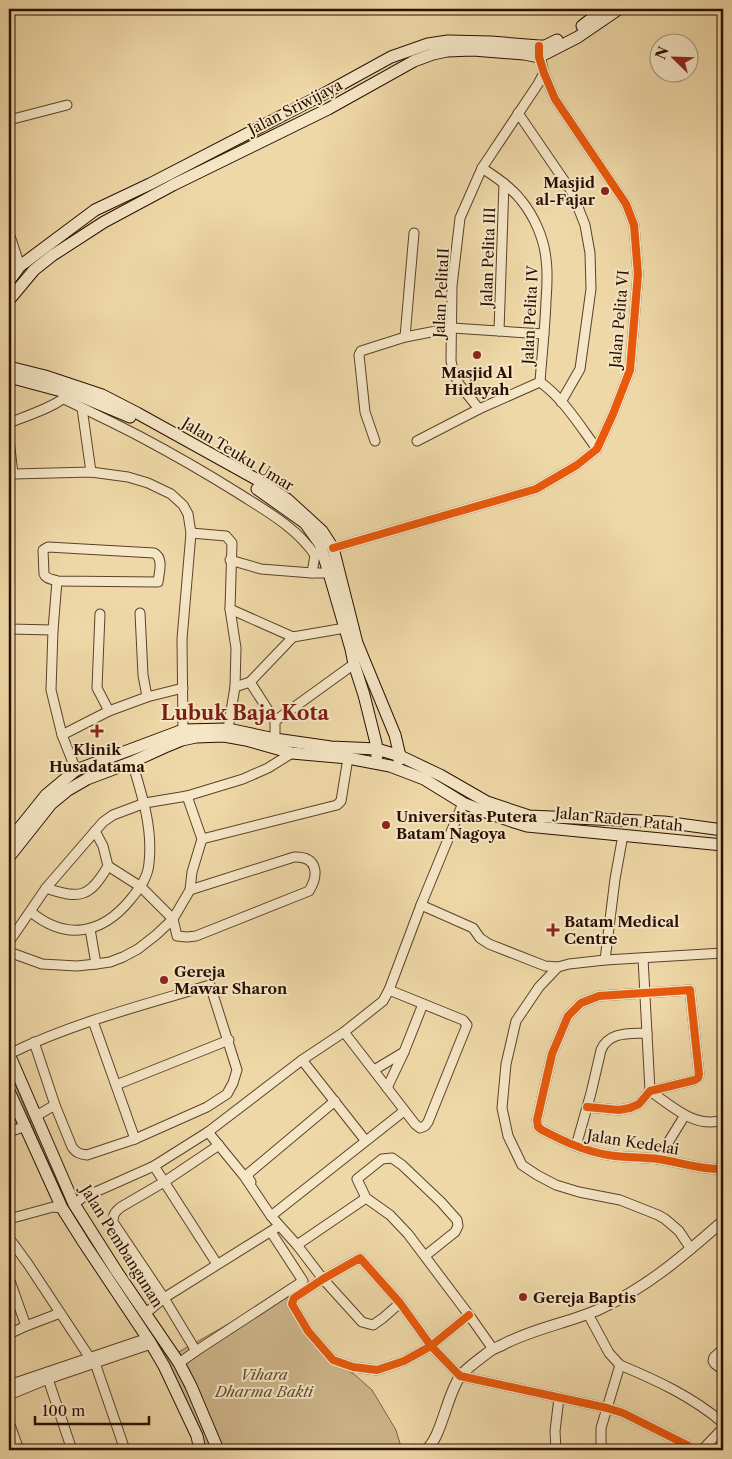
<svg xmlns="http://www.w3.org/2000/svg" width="732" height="1459" font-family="'Libre Caslon Text',serif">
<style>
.green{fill:#ceb68b;stroke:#7c6246}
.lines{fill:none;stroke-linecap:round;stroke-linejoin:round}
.minor-casing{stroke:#5b412a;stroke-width:11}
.tertiary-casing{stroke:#5b412a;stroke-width:12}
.secondary-casing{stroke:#2a0f00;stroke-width:13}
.minor{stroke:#f5e6c6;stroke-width:9}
.tertiary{stroke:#f5e6c6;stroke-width:10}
.secondary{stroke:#f5e6c6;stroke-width:11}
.cycleway-casing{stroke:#f5e6c6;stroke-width:11}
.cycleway{stroke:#e8590c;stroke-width:8}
.poi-dot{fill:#8f2418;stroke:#f5e6c6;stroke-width:2}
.labels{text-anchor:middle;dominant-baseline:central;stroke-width:4;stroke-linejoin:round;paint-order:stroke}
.street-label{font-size:15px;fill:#2a0f00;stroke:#f5e6c6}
.poi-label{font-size:15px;font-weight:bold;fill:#2a0f00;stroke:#f5e6c6;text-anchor:start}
.park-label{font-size:15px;font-style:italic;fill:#634931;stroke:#f5e6c6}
.district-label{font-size:20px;font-weight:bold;fill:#7a1f14;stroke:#f5e6c6}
</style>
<rect width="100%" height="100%" fill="#efd8a7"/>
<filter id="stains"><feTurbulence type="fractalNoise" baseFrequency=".004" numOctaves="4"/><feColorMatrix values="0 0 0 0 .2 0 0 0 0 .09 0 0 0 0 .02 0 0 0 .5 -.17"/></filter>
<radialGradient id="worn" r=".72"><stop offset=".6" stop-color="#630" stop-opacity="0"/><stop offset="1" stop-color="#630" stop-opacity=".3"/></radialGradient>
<g class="green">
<path d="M9 1062 69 1207 41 1147 9 1070Z"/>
<path d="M114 1275 179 1372 214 1450H207L173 1375 113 1276Z"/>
<path d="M278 1296 292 1298 331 1360 355 1375 372 1390 396 1430 402 1450H219L177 1353Z"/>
</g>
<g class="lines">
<defs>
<g id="minor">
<path d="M518 113 572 192 585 225 590 253 591 289 580 369 561 402"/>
<path d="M9 120 67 105"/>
<path d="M482 168C496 177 511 187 521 200 534 216 544 238 546 259 548 273 547 288 546 301 545 328 542 355 540 382"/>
<path d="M9 233 20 266"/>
<path d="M499 331 504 183"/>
<path d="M405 337 414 233"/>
<path d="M540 382C563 398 580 426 597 449"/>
<path d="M64 399C89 411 114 423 139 436 173 454 206 473 238 493 266 511 296 527 315 555L312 573"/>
<path d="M82 408 91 472"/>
<path d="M479 409 459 384 454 374 451 361 452 286 460 218 482 168 538 84 544 73"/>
<path d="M9 423C23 417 58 406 67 395"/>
<path d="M9 440 13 474 91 472 128 477 148 483 171 494 183 505 188 514 191 533 182 639 183 730"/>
<path d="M375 441 365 412 359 355 361 351 405 337 452 328 544 334"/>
<path d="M417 441 479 409 540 382"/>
<path d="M191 533 226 536 232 543 230 609 236 648 235 687 228 729"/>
<path d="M48 547 154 553C164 558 159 573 158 582L57 581C52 579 46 579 44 574L43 550Z"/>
<path d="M333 548 536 489 577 465 597 449 613 414 630 370 638 274 634 225 626 204 555 99 544 73 539 52"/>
<path d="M230 560 261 569 312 573H329"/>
<path d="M57 581 53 630 51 690 62 735 76 770"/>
<path d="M230 609 293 637"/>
<path d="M140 613 143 675 147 697"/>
<path d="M100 614 97 688 109 711"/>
<path d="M9 629 53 630"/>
<path d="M250 682 275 721V739"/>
<path d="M235 687 250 682 293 637 345 628"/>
<path d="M275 721 354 664"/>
<path d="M62 735 109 711 147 697 183 688"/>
<path d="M202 839 337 805 341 801 348 758"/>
<path d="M108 866 141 887 173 919 177 936 187 937 196 936 309 891C319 875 318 856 294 857L190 890"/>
<path d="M46 888C80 900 90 897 108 866L103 846 95 831"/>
<path d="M421 905 473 928 480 938 489 944 545 966 558 967"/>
<path d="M31 912C66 941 102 934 130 900 139 889 148 878 149 863 153 828 142 795 132 762"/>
<path d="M90 929 96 964"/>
<path d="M9 942 46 888 103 822 113 815 145 803 187 796 243 779 268 768 292 753"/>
<path d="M9 952 42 964 77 966 96 964 110 962 123 957 138 949 156 935 173 919 190 890 192 872 202 839 187 796"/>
<path d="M643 958 650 1091C672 1106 695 1129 723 1120"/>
<path d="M605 960 615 879 623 835"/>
<path d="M93 1021 135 1139"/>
<path d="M344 1032 415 1124 420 1128 425 1126 428 1122 467 1025 463 1020 389 990"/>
<path d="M9 1054C73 1023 143 1005 210 985L237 1070 233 1083 227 1094 207 1107 135 1139 87 1155C80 1154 76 1153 72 1147L55 1105 34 1042"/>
<path d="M302 1060 365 1140"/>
<path d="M374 1070 404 1052"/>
<path d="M116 1085 229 1040"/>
<path d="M387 1088 404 1052 423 1004"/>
<path d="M587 1107 619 1110 630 1108 639 1104 650 1091 695 1080 698 1078 699 1074 690 990 599 996 581 1003 568 1016 552 1054 537 1120 538 1127 542 1130C563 1141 584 1151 608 1155 624 1158 641 1157 658 1159 680 1162 701 1170 723 1169"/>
<path d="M36 1116 55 1105"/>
<path d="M9 1132 26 1126"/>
<path d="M208 1132 244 1176 271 1216 297 1245 323 1279 362 1322 373 1325 383 1318 400 1303"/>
<path d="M576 1146 591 1093 601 1050C609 1031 630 1034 647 1033"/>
<path d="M658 1159 685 1115"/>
<path d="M154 1166 217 1264"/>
<path d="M251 1182 248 1178 249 1173 335 1101"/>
<path d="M74 1204 82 1198 154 1166 208 1132 302 1060 344 1032 383 1001 389 990 421 905 463 803"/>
<path d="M271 1216 404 1111"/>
<path d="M9 1219 53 1207 62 1208"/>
<path d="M9 1238 28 1264 90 1358"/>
<path d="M297 1245 366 1198"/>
<path d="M691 1249 679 1231 665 1219 658 1215 620 1200 579 1192 556 1185 537 1175 522 1165 508 1136 502 1108 506 1064 516 1021 539 987 558 967 569 964 605 960 723 953"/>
<path d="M425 1256 455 1232 458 1226 457 1220 441 1202 402 1165 392 1158 382 1159 357 1179 366 1198 390 1215 408 1234 469 1315 493 1349"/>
<path d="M9 1278 26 1326"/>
<path d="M146 1313 164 1298 276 1228"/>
<path d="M588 1314 609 1353 620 1365 601 1428V1444L605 1450"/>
<path d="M469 1315 431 1346 404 1361 377 1370 353 1367 333 1360 308 1331 292 1304 294 1298 323 1279 360 1258 400 1303 431 1346 460 1376 607 1408 623 1413 687 1445 694 1450"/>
<path d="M9 1334 26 1326 60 1313"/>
<path d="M723 1349 714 1357 713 1361 715 1364 723 1370"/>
<path d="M196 1351 164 1298 113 1222C113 1214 115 1212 121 1207L164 1182 219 1145"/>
<path d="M95 1363 125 1450"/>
<path d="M179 1363 196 1351 303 1281 271 1232"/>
<path d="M620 1365C656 1380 693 1397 723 1423"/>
<path d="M48 1379 72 1450"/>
<path d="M9 1385 148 1338"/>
<path d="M9 1395 48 1379 151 1344"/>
<path d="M9 1422 19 1450"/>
<path d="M556 1450 555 1431 559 1398"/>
<path d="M702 1450 723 1428"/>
</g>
<path id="tertiary" d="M426 1450C442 1437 447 1393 461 1375 469 1366 481 1358 490 1351 494 1348 499 1347 504 1344 535 1328 568 1323 600 1309 648 1287 684 1255 723 1221"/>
<g id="secondary">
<path d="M582 26 604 9"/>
<path d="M9 281 20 266 95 210 150 184 320 96 391 57 428 44 448 41 491 42 539 46H545L557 40"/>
<path d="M9 300 34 270 53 255 104 222 173 185 328 109 414 61 433 54 447 51 473 50 524 54 539 57 578 37 619 9"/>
<path d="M9 367 45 376 102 395 137 413 256 479 287 499 322 531 333 548 357 643 395 735 400 756 399 760"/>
<path d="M9 377 80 396 130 417"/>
<path d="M257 489 305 523 320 544 329 573 351 649 354 664 364 695 376 743 377 756"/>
<path d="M9 841 46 795 76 770 183 730 228 729 275 739 331 747 377 749 400 756 440 775 487 802 529 816 664 822 723 830"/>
<path d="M9 857 51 804 68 790 87 779 132 762 165 747 182 740 196 737 224 736 246 740 292 753 348 758 390 766 424 779 463 803 483 811 514 822 527 826 723 845"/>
<path d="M9 1054 74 1204 117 1272 179 1363 191 1386 218 1450"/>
<path d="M9 1091 62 1208 84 1243 150 1342 164 1366 197 1436 200 1450"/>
</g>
</defs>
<use href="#minor" class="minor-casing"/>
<use href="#tertiary" class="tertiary-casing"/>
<use href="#secondary" class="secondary-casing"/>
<use href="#minor" class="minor"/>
<use href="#tertiary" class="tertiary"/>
<use href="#secondary" class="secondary"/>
<defs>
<g id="cycleway">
<path d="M333 548 536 489 577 465 597 449 613 414 630 370 638 274 634 225 626 204 555 99 544 73 539 57V46"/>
<path d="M587 1107 619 1110 630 1108 639 1104 650 1091 695 1080 698 1078 699 1074 690 990 599 996 581 1003 568 1016 552 1054 537 1120 538 1127 542 1130C563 1141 584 1151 608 1155 624 1158 641 1157 658 1159 680 1162 701 1170 723 1169"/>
<path d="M469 1315 431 1346 404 1361 377 1370 353 1367 333 1360 308 1331 292 1304 294 1298 323 1279 360 1258 400 1303 431 1346 460 1376 607 1408 623 1413 687 1445 694 1450"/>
</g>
</defs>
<use href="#cycleway" class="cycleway-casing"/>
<use href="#cycleway" class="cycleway"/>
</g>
<g class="poi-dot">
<circle cx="605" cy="191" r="5"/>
<circle cx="477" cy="355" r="5"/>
<path d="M94.5 723.5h5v5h5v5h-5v5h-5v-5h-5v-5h5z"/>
<circle cx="386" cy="825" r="5"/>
<path d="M550.5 922.5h5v5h5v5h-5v5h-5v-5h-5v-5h5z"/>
<circle cx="164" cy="980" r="5"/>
<circle cx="523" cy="1297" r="5"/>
</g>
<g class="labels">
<g class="street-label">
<text transform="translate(295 107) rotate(-27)">Jalan Sriwijaya</text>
<text transform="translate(488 257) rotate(-88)">Jalan Pelita III</text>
<text transform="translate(441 293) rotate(-87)">Jalan PelitaII</text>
<text transform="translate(530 315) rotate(-87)">Jalan Pelita IV</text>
<text transform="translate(619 319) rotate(-85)">Jalan Pelita VI</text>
<text transform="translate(238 454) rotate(31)">Jalan Teuku Umar</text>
<text transform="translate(619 819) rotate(6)">Jalan Raden Patah</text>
<text transform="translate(633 1142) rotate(9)">Jalan Kedelai</text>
<text transform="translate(122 1246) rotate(58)">Jalan Pembangunan</text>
</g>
<g class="poi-label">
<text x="595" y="182" text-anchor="end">Masjid<tspan x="595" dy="17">al-Fajar</tspan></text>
<text x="477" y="372" text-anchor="middle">Masjid Al<tspan x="477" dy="17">Hidayah</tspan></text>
<text x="97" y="749" text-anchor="middle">Klinik<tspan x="97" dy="17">Husadatama</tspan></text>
<text x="396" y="816">Universitas Putera<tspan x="396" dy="17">Batam Nagoya</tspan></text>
<text x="564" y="921">Batam Medical<tspan x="564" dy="17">Centre</tspan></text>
<text x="174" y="971">Gereja<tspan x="174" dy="17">Mawar Sharon</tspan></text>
<text x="533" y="1297">Gereja Baptis</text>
</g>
<g class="park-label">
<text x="264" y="1374">Vihara<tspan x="264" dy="17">Dharma Bakti</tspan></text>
</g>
<g class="district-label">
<text x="245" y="713">Lubuk Baja Kota</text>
</g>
</g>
<rect width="732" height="1459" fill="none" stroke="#efd8a7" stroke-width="30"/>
<rect x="10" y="10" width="712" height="1439" fill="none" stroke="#2a0f00" stroke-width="2.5"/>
<rect x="15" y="15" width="702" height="1429" fill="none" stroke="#2a0f00"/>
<g transform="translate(674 58) rotate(293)"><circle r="24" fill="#f5e6c6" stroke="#a49077"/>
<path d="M0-4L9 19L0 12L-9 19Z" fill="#8f2418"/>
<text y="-8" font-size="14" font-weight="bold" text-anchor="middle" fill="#2a0f00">N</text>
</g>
<path d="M35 1416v8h114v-8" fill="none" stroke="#2a0f00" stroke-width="2.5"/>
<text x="42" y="1416" font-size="15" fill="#2a0f00" stroke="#f5e6c6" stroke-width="4" paint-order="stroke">100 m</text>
<rect width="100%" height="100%" filter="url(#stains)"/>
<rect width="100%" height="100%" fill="url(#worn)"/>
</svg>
